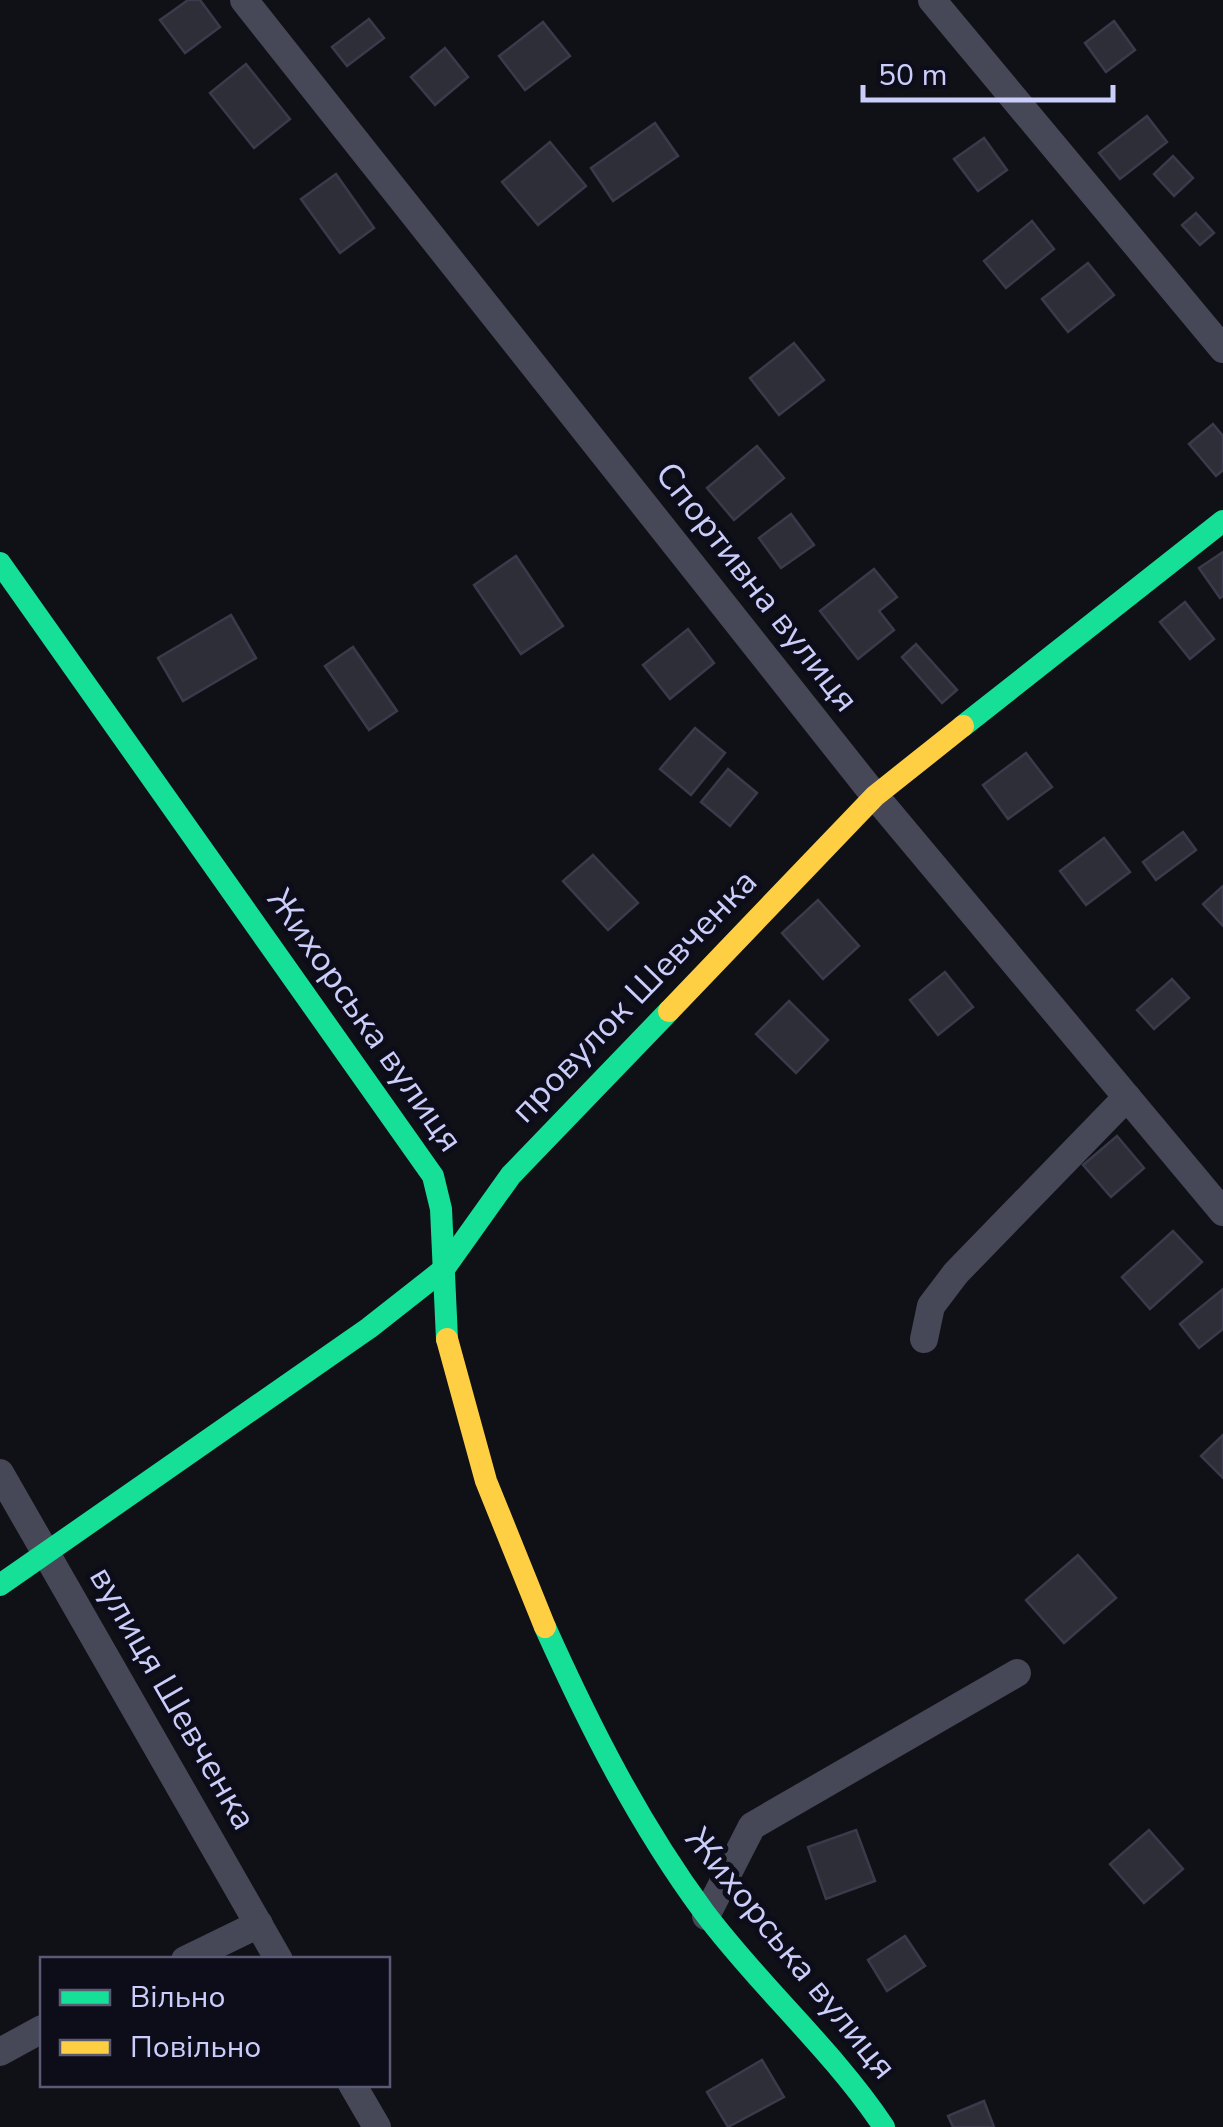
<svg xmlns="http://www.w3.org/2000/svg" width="1223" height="2127" font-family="'Nunito Sans',sans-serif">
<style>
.building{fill:#2e2e39;stroke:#3b3a4a;stroke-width:2.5}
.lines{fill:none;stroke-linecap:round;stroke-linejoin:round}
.street{stroke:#464757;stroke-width:28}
.fast{stroke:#16e098;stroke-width:22}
.slow{stroke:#ffcf43;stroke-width:22}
.labels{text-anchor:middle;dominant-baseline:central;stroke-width:10;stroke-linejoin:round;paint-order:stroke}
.street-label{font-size:35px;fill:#cbcdfa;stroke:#0d0d1a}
</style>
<rect width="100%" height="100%" fill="#101017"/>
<g class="building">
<path d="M188 0H200L220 27 185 53 160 20Z"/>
<path d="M369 19 384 38 347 66 332 47Z"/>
<path d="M1114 21 1135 50 1106 72 1085 43Z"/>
<path d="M543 22 570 56 525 90 499 56Z"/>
<path d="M445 48 468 77 435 105 411 77Z"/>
<path d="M246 64 290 119 254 148 210 93Z"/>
<path d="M1147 116 1167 142 1120 179 1099 153Z"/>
<path d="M655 123 678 156 613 201 591 168Z"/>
<path d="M984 138 1007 170 978 191 954 159Z"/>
<path d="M550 142 586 186 538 225 502 182Z"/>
<path d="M1173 156 1193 178 1174 196 1154 174Z"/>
<path d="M336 174 374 228 340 253 301 199Z"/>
<path d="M1196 213 1214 233 1200 245 1182 225Z"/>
<path d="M1032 221 1054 249 1006 288 984 261Z"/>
<path d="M1088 263 1114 295 1068 332 1042 299Z"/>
<path d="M794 343 824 380 779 415 750 378Z"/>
<path d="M1213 424 1223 436V470L1216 476 1189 444Z"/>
<path d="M757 446 784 478 734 520 707 488Z"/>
<path d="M791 514 814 545 781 568 759 538Z"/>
<path d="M1223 552V596L1220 598 1199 568Z"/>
<path d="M516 556 563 626 521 654 474 585Z"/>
<path d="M874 569 897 597 879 611 894 630 858 659 820 611Z"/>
<path d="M1185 602 1214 639 1190 659 1160 622Z"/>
<path d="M231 615 256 658 183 701 158 658Z"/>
<path d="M688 629 714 663 670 699 643 665Z"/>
<path d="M916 644 957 690 942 703 902 657Z"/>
<path d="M353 647 397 711 369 730 325 666Z"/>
<path d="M695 728 725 753 691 795 660 769Z"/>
<path d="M1026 753 1052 787 1008 819 983 785Z"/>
<path d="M728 769 757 793 730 826 701 802Z"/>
<path d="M1183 832 1196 850 1156 880 1143 862Z"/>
<path d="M1104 838 1130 872 1086 905 1060 871Z"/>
<path d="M593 855 638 903 608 930 563 881Z"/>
<path d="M1223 886V926L1203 904Z"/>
<path d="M818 900 859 946 823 979 782 933Z"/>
<path d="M945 972 973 1007 938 1035 910 1000Z"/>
<path d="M1172 979 1189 998 1154 1029 1137 1010Z"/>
<path d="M789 1001 828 1040 796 1073 756 1034Z"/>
<path d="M1117 1136 1144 1168 1111 1197 1083 1165Z"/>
<path d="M1173 1231 1202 1262 1150 1309 1122 1277Z"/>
<path d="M1223 1289V1329L1199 1348 1180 1324Z"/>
<path d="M1223 1435V1478L1201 1456Z"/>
<path d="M1078 1555 1116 1598 1064 1643 1026 1600Z"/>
<path d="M856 1830 875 1881 826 1899 808 1847Z"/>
<path d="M1149 1830 1183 1869 1144 1903 1110 1864Z"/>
<path d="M905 1936 925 1966 887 1991 868 1960Z"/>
<path d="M762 2060 784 2097 728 2127 707 2092Z"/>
<path d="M984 2101 994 2127H953L948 2116Z"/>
</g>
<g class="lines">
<g class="street">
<path d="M244 0 875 796 1223 1212"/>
<path d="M932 0 1223 349"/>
<path d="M924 1339 931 1306 956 1273 1127 1097"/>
<path d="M0 1473 279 1960"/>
<path d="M706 1916 752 1826 1017 1673"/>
<path d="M185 1960 259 1924"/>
<path d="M0 2052 42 2029"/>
<path d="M352 2084 377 2127"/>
</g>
<g class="fast">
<path d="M0 563 433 1176 441 1209 447 1339"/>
<path d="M963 726 1223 521"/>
<path d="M0 1585 369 1328 444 1269 511 1175 669 1011"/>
<path d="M545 1627C590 1727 639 1824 704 1912 760 1987 832 2049 884 2127"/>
</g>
<g class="slow">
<path d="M669 1011 875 796 963 726"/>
<path d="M447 1339 486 1481 545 1627"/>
</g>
</g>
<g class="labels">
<g class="street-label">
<text transform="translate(757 587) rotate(52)">Спортивна вулиця</text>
<text transform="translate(634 996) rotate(-46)">провулок Шевченка</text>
<text transform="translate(365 1020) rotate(55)">Жихорська вулиця</text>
<text transform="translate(173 1698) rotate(60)">вулиця Шевченка</text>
<text transform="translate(791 1953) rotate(51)">Жихорська вулиця</text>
</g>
</g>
<rect x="40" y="1957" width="350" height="130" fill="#0d0d1a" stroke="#595a74" stroke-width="2.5"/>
<rect x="60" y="1990" width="50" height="15" fill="#16e098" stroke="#595a74" stroke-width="2.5"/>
<text x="130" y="2007" font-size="30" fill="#cbcdfa">Вільно</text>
<rect x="60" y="2040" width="50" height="15" fill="#ffcf43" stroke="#595a74" stroke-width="2.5"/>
<text x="130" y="2057" font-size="30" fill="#cbcdfa">Повільно</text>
<path d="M863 85v15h250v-15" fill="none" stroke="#cbcdfa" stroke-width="5"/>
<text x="878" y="85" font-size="30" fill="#cbcdfa" stroke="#0d0d1a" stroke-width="8" paint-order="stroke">50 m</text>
</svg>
